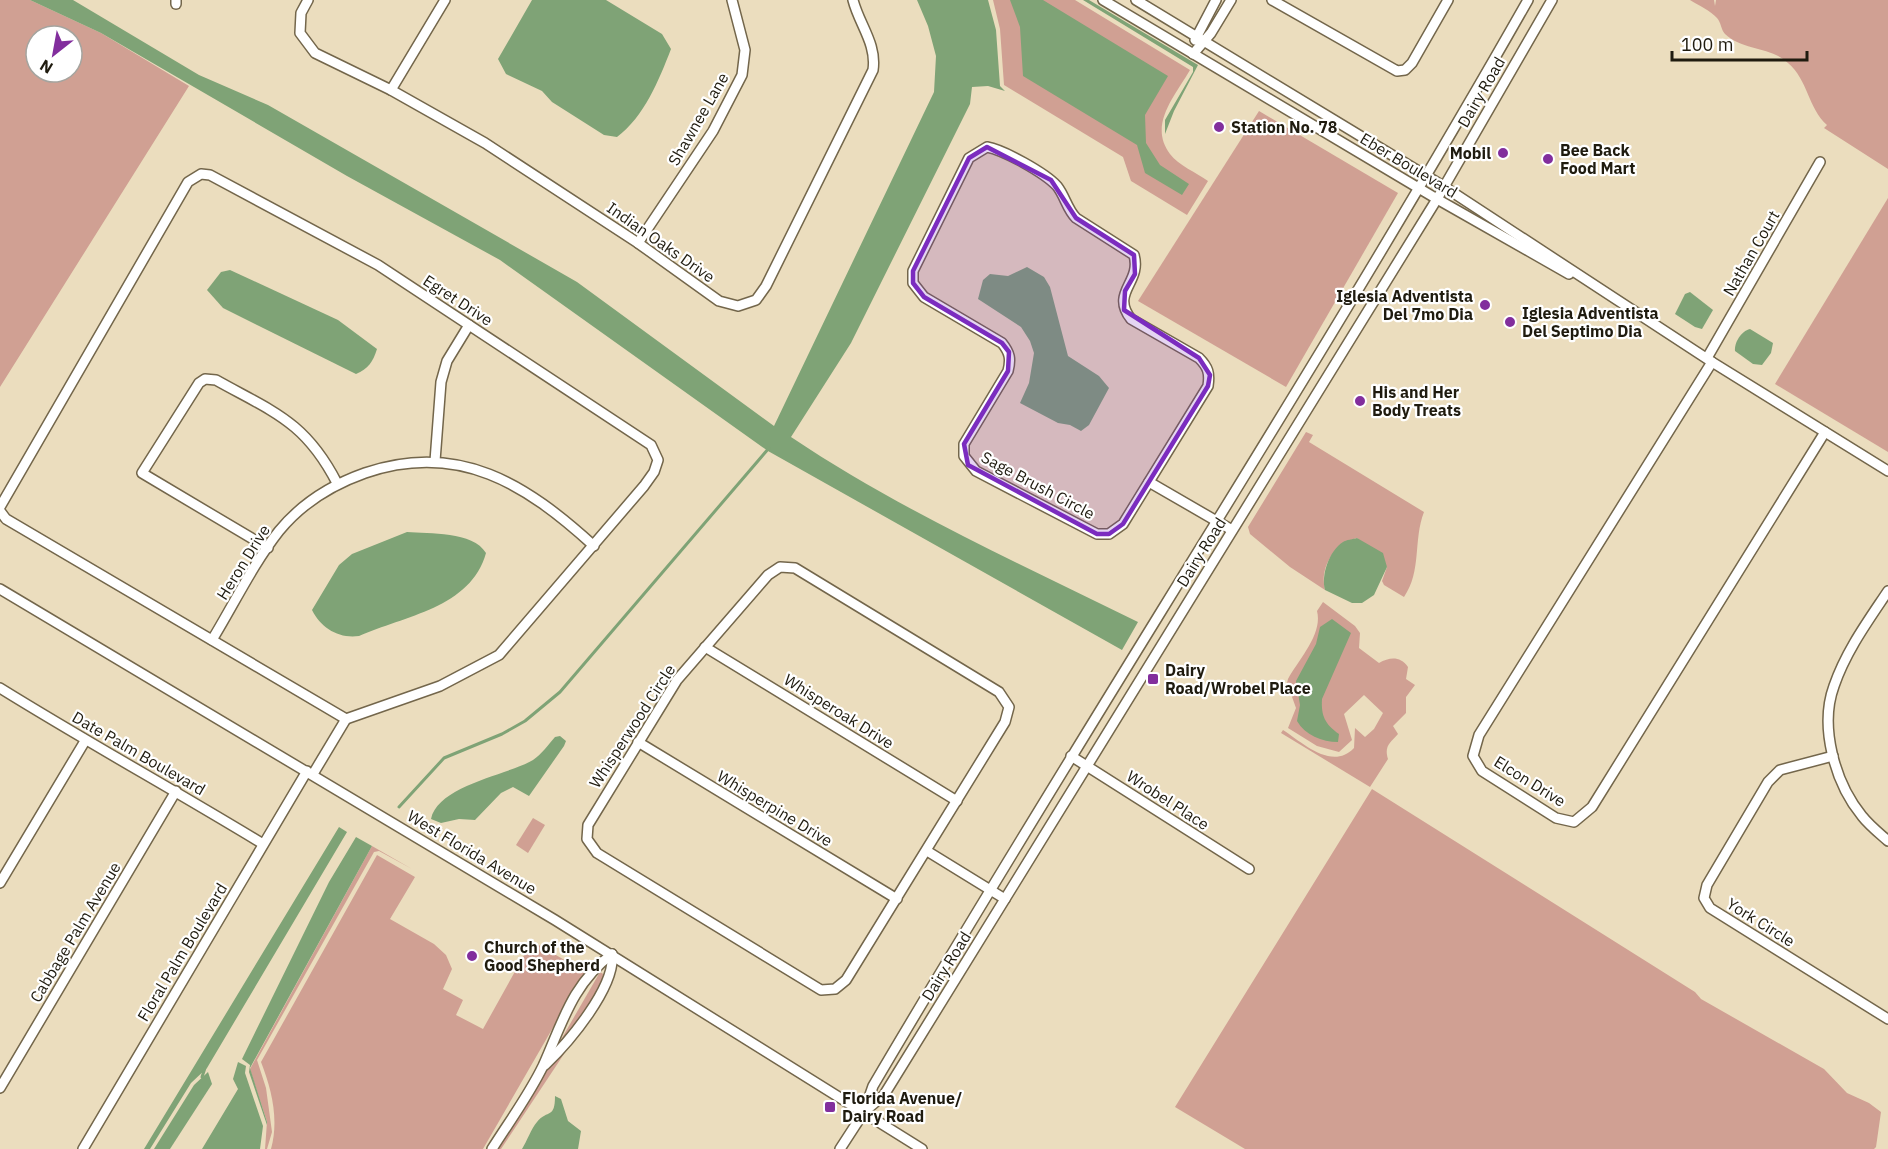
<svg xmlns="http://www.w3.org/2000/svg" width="1888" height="1149" font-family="'IBM Plex Sans',sans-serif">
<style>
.green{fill:#d0a093;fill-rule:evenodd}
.water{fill:#7fa376}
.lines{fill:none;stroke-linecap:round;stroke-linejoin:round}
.stream{stroke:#7fa376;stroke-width:3}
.minor-casing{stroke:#73664b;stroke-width:12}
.minor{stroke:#fff;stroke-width:9}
.marked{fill:#7b2cbf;fill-opacity:0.2;stroke:#7b2cbf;stroke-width:4.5;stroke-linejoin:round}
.poi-dot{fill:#822e9d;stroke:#fff;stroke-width:2}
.labels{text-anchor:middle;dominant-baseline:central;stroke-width:4.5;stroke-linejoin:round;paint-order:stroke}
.street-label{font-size:16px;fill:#1f1b0f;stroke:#fff}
.poi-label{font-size:16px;font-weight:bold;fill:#1f1b0f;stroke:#fff;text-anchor:start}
</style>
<rect width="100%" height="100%" fill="#ebddbe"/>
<g class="green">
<path d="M0 0H30L101 33 189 86 0 387ZM36 36H72V72H36Z"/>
<path d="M993 0H1075L1190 70C1175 96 1148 125 1170 154 1178 165 1197 173 1208 181L1187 215 1131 181 1123 157 1004 85 1000 29Z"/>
<path d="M1690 0H1714L1715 6 1716 0H1888V169L1824 128 1827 125C1808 108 1808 80 1788 63 1770 46 1743 51 1725 34 1721 30 1721 22 1717 18 1711 11 1698 5 1690 0Z"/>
<path d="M1259 111 1398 193 1286 387 1138 301Z"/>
<path d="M1888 198V452L1775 384Z"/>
<path d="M1306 432 1313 435 1309 442 1424 512C1413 540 1422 571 1404 597L1384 585 1382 581 1387 567 1357 538C1335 543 1319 567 1325 590L1290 567 1250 534 1248 527Z"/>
<path d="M1323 602 1355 626 1360 633 1359 648 1379 663C1390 657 1400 656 1408 667L1406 679 1415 685 1406 697V713L1393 726 1398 734C1390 743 1384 746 1388 759L1370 787 1281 733 1283 730C1303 743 1332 771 1354 748L1355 728 1365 737 1374 729 1383 713 1364 695 1344 714 1352 740 1339 752 1317 746 1288 728 1296 708 1287 683 1288 679C1299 659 1323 634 1317 611Z"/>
<path d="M1372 789 1695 992 1701 999 1824 1069 1847 1093 1869 1103 1881 1112 1876 1147 1874 1149H1245L1175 1107Z"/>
<path d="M533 818 545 825 528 853 516 845Z"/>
<path d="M372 846 412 869 379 851 374 852 257 1060 266 1088 272 1132 267 1149H265L267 1122 250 1069Z"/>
<path d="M377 855 415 877 390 919 434 944 446 955 452 969 443 989 463 1000 456 1015 483 1029 532 941 585 972 483 1149H271C279 1120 272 1090 261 1062Z"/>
<path d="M600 972 613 980 501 1149H498Z"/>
</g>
<g class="water">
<path d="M30 0H73L199 75 268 105 577 282 774 426 934 92 936 56 928 26 917 0H988L996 30 1000 86 1005 91 988 86 972 87 970 104 851 343 791 437C900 510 1020 564 1138 622L1122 650 768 451 500 260 347 176 101 33Z"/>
<path d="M532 0H606L662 34 671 49C659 80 644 117 617 137L604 135 552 102 542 91 506 74 498 59Z"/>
<path d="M1010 0H1043L1168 76 1145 115 1146 143 1160 165 1189 184 1182 195 1145 173 1137 145 1023 76 1020 27Z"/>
<path d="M1083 0H1089L1198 65 1174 111 1165 134V120L1193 72V67Z"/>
<path d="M1027 267 1044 277 1050 287 1068 356 1099 376 1109 388 1089 425 1081 431 1070 425 1058 423 1020 403 1029 383 1034 353 1030 341 1021 327 978 299 983 280 990 274 1008 276Z"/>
<path d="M230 270 338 320 377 349C373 362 368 369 356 374L223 308 207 290 221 272Z"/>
<path d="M1690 292 1713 310 1702 329 1695 327 1675 314 1685 294Z"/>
<path d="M1750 329 1773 343 1771 353 1762 365 1753 364 1735 351C1734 343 1741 331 1750 329Z"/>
<path d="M407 532C429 534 473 531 486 553 471 608 404 616 359 636 339 639 321 628 312 610L339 565 352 554Z"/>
<path d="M1357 538 1383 553 1387 567 1374 595 1362 603H1352L1325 590C1321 575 1329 551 1343 542 1346 540 1353 539 1357 538Z"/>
<path d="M1332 619 1351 633 1322 699C1321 716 1325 724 1339 734L1338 742C1322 742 1305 735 1297 721L1300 705 1296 681 1316 644 1320 627Z"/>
<path d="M560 736 566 741 564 746 529 796 513 787 501 793 475 820 459 819 441 823 431 819C438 785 508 775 533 760 541 755 549 744 555 737Z"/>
<path d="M339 827 347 832 207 1068 191 1083 150 1149H144Z"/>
<path d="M356 837 372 846 250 1068 267 1122V1125L249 1072 250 1065 242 1059 329 882Z"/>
<path d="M238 1062 246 1066 245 1073 263 1126 260 1149H202L238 1089 233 1079Z"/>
<path d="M208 1072 212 1084 170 1149H154L194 1085Z"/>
<path d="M555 1096 561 1099 568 1121 581 1131 578 1149H522C527 1141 531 1129 537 1122 548 1109 555 1119 555 1096Z"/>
</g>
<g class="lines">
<g class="stream">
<path d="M399 807 444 758 502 734 525 721 560 692 769 448"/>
<path d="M202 1077 205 1068"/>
</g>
<defs>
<g id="minor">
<path d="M176 0V4"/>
<path d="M308 0 301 13 300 33 315 53 391 90 485 143 638 243 719 301 738 306 756 300 766 286 873 70C877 44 859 24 853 0"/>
<path d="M1103 0 1437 199 1569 274"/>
<path d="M1136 0 1443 186 1712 362 1888 471"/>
<path d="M1272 0 1397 71 1405 70 1412 63 1448 0"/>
<path d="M1195 40 1216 0"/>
<path d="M1193 54 1211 33 1231 0"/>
<path d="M391 90 445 0"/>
<path d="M987 147C1004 150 1045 173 1057 186 1065 196 1067 209 1076 218L1134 255C1142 283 1110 292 1131 319L1199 358C1208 367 1210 373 1208 386L1123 524 1109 534H1097L976 471 964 456V444L1008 371C1011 359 1010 353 1002 343L924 297 913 283V271L969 158Z"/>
<path d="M638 243 713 131 742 75 745 50 732 0"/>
<path d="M1707 358 1820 162"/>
<path d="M1712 362 1479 735 1473 756 1482 771 1556 818 1574 822 1592 807 1825 432"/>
<path d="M435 461 441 382 447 361 469 325"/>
<path d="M1149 482 1232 530"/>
<path d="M0 507 188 182 201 174 210 175 378 265 651 445 658 460 654 472 644 486 499 655 440 686 346 719 6 519 0 511"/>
<path d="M268 548 142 473 199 383 205 379 216 380C273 412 305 421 337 483"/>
<path d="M780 567 795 568 999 692 1009 707 1005 722 846 980 835 989 821 990 597 853 587 839 588 825 677 680 768 575Z"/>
<path d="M0 589 555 920 922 1149"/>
<path d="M1888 591C1868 621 1846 651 1834 686 1819 727 1835 783 1862 816 1869 825 1879 833 1888 841"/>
<path d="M212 640C234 604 253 564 279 531 302 503 331 485 365 473 459 441 526 484 594 546"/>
<path d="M705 647 957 801"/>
<path d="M0 688C87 742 176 791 263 844"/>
<path d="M638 742 897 899"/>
<path d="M1071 756 1249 869"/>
<path d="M1833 756 1780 770 1768 782 1707 885 1704 898 1710 908 1888 1019"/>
<path d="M313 774 346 719"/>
<path d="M927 851 1005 899"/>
<path d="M0 883 85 741"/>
<path d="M545 1065C568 1043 616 987 612 954"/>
<path d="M0 1088 176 791"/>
<path d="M865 1111 884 1095 1437 199 1552 0"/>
<path d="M83 1149 307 771"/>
<path d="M492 1149C509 1122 529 1095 543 1066 562 1024 572 984 612 954"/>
<path d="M840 1149 864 1112 873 1086C1087 722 1319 368 1528 0"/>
</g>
</defs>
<use href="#minor" class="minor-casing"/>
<use href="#minor" class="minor"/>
</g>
<path class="marked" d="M987 147 1051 180 1076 218 1134 255 1135 274 1125 291 1124 310 1199 358 1210 375 1208 386 1123 524 1109 534H1097L968 465 964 444 1008 371 1009 352 1002 343 924 297 913 283V271L969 158Z"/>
<g class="poi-dot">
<circle cx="1219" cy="127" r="6"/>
<circle cx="1503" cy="153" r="6"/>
<circle cx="1548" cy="159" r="6"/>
<circle cx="1485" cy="305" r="6"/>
<circle cx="1510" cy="322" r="6"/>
<circle cx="1360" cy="401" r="6"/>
<rect x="1147" y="673" width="12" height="12" rx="3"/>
<circle cx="472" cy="956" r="6"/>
<rect x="824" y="1101" width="12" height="12" rx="3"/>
</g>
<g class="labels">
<g class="street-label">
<text transform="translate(1481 92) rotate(-60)">Dairy Road</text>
<text transform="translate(698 119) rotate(-60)">Shawnee Lane</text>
<text transform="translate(1409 165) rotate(31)">Eber Boulevard</text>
<text transform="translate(661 242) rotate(35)">Indian Oaks Drive</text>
<text transform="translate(1751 253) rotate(-60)">Nathan Court</text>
<text transform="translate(458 300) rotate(33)">Egret Drive</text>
<text transform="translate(1038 485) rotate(28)">Sage Brush Circle</text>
<text transform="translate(1201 552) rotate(-58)">Dairy Road</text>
<text transform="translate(243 562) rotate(-58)">Heron Drive</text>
<text transform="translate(839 711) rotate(32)">Whisperoak Drive</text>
<text transform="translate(632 726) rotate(-57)">Whisperwood Circle</text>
<text transform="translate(139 753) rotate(30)">Date Palm Boulevard</text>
<text transform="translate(1530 781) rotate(32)">Elcon Drive</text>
<text transform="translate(1168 800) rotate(33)">Wrobel Place</text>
<text transform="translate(775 808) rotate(31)">Whisperpine Drive</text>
<text transform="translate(472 852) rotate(31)">West Florida Avenue</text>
<text transform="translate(1761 922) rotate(32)">York Circle</text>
<text transform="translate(75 932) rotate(-59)">Cabbage Palm Avenue</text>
<text transform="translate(182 952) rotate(-59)">Floral Palm Boulevard</text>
<text transform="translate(946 966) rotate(-58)">Dairy Road</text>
</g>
<g class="poi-label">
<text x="1231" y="127">Station No. 78</text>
<text x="1560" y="150">Bee Back<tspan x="1560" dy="18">Food Mart</tspan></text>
<text x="1491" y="153" text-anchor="end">Mobil</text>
<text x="1473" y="296" text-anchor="end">Iglesia Adventista<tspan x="1473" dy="18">Del 7mo Dia</tspan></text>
<text x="1522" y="313">Iglesia Adventista<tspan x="1522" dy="18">Del Septimo Dia</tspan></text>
<text x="1372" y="392">His and Her<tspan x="1372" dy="18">Body Treats</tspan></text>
<text x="1165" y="670">Dairy<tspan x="1165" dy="18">Road/Wrobel Place</tspan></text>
<text x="484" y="947">Church of the<tspan x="484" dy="18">Good Shepherd</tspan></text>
<text x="842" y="1098">Florida Avenue/<tspan x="842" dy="18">Dairy Road</tspan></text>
</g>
</g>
<g transform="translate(54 54) rotate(211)"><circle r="28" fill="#ffffff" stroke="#a5a49f" stroke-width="1.5"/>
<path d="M0-4.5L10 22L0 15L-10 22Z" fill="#822e9d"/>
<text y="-9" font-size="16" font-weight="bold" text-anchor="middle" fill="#1f1b0f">N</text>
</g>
<path d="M1672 51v9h135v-9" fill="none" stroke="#1f1b0f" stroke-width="3"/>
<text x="1681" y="51" font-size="18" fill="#1f1b0f" stroke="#ffffff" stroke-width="4.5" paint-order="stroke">100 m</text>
</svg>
